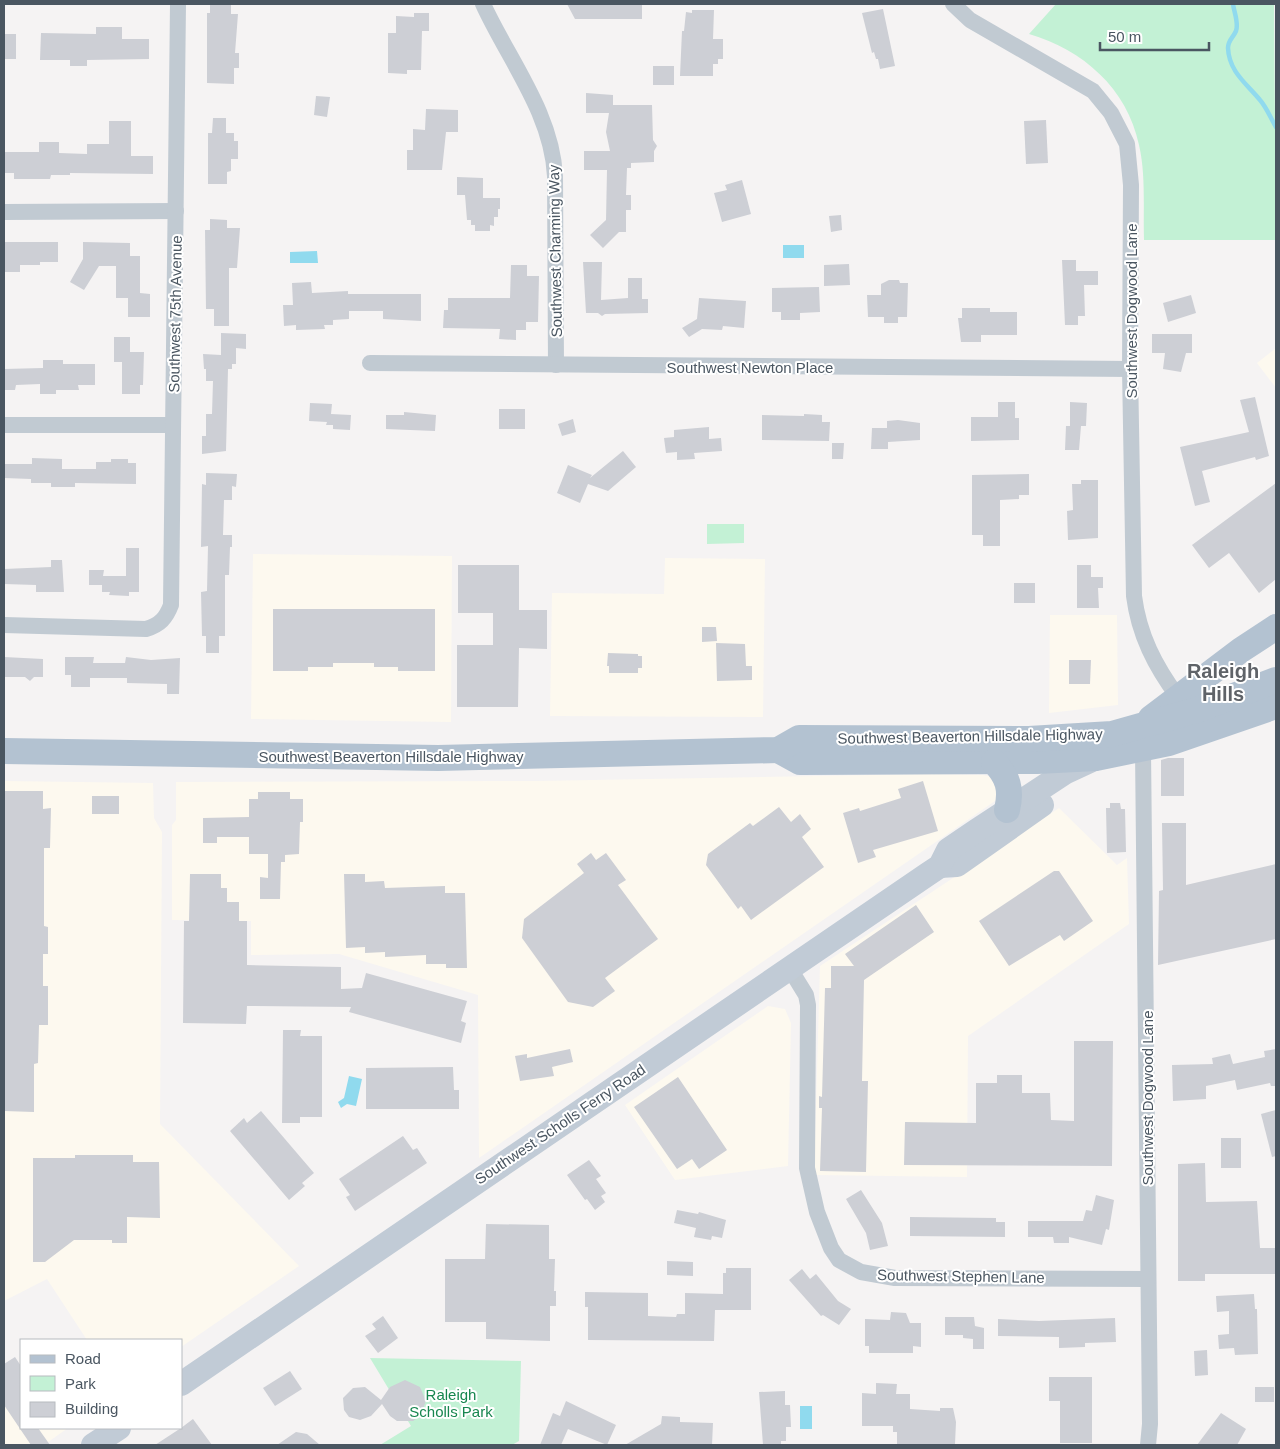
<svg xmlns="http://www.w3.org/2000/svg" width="1280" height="1449" font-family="Helvetica,sans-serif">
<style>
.commercial{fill:#fdf9ef}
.green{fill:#c3f1d5}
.water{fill:#90daee}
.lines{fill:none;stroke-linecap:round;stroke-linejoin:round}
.stream{stroke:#90daee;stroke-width:4.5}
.building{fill:#cdcfd5}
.street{stroke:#c1cad2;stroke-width:16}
.secondary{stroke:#c1cbd6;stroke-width:24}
.primary{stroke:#b3c2d1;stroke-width:26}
.labels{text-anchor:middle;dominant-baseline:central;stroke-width:4;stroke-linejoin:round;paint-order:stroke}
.street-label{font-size:15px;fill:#4a5661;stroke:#fff}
.park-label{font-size:15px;fill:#17864f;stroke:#fff}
.district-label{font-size:20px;font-weight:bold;fill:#5f6368;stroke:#fff}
</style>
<rect width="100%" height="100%" fill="#f5f3f3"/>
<g class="commercial">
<path d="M1276 348V388L1257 363Z"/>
<path d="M253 554 452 556 451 722 251 719Z"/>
<path d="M665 558 765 559 763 717 550 716 552 593 664 594Z"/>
<path d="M1050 615H1117L1118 705 1049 713Z"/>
<path d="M928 774 983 775 992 777 998 795 995 801 479 1158 478 995 339 954 251 955V921L172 920V825L176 820V782L535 781Z"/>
<path d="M4 781 153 783 154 818 162 832 160 1124 299 1266 181 1347V1340H87L47 1279 4 1301Z"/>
<path d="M1059 808 1117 865 1127 858 1129 924 968 1036 967 1177 814 1175 820 966Z"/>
<path d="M768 1006 785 1009 791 1023 788 1166 675 1180 625 1105Z"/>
<path d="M21 1389V1428H68L44 1445H4V1400Z"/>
</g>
<g class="green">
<path d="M1056 4H1274L1276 240H1144C1143 209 1146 175 1139 145 1127 88 1083 50 1029 34Z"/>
<path d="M707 524H744V543L707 544Z"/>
<path d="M370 1358 521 1361 519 1441 512 1445H380L411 1426Z"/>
</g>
<g class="water">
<rect x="783" y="245" width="21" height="13"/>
<path d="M317 251 318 263H290V252Z"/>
<path d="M349 1076 362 1079 356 1106 347 1104 341 1108 338 1102 344 1098Z"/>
<rect x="800" y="1406" width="12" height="23"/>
</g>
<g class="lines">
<path class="stream" d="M1233 4C1234 12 1239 23 1236 31 1233 38 1228 40 1228 48 1229 72 1247 84 1260 100 1267 108 1271 119 1276 127"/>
</g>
<g class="building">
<path d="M210 4H231V14H238L235 53H239V68H234V84L207 83V13H210Z"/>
<path d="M567 4H642V19H575Z"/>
<path d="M883 9 895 66 880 69 878 59H876L874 52 872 53 862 13Z"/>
<path d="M692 10H714L713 39H723V59H718V64H713V76H680L682 31H684L686 12 692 13Z"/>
<path d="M414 13H429V31H422L421 70H407V74L388 73V33H396V16L414 17Z"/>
<path d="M96 27H122V39H149V59L87 60V66H70V60H40L41 33 96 34Z"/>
<rect x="4" y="34" width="12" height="25"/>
<rect x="653" y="66" width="21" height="19"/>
<path d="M586 93 613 95V105H652L653 140 657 146 654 151V162L631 163V168H627L626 195H631V210H626V232H619L603 248 590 235 606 220 607 170H584V151H610L606 132 609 113H586Z"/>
<path d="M316 96 330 97 327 117 314 115Z"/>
<path d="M426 109 458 110V132H446L442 170H407V150H413V129L425 130Z"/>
<path d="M213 118H226V133H234V141H238V159H231V171L227 172V184H208V133H212Z"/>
<path d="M1046 120 1048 163 1026 164 1024 121Z"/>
<path d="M109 121H131V156H153V174L70 173V175H51L50 179H14V173H4V152H39V142H59V153L87 154V144H109Z"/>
<path d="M457 177 483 178V198H500V209H498V217H494V226L490 225V231H475V225H471V220H467L465 195H457Z"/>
<path d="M742 180 751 214 722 222 714 193 727 190 725 185Z"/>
<path d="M841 215 842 230 831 232 829 216Z"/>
<path d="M210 219 227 220V228H240L237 268H229V326H214V309H206L205 230H210Z"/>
<path d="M4 242H58V262H40V265H20V272H4Z"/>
<path d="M83 242 130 243V256H140V293L150 294V317H128V298H116V266H99L84 290 70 282 83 259Z"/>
<path d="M1062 260H1076V271H1098V285H1084L1085 316H1078V325H1065Z"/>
<path d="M583 262H602L601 300 628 298V278H642V299H648V313L605 314 602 316 598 313H586Z"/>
<path d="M849 264 850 285 824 286V265Z"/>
<path d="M511 265H527V276H539L538 322H526V330H516V340L499 339 500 329 443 328 444 310H448V298H510Z"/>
<path d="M889 280H899L900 283H908L907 317H898V323H884V317H868L867 295H881V284Z"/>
<path d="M311 282 312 293 348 291V294H421V321L383 319V311H349V319L333 320V325H324L325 329 296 330V325L284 326 283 305H293L292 283Z"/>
<path d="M819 287 820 312 800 313V320H781V312H772V288Z"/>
<path d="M1191 295 1196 313 1168 322 1163 303Z"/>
<path d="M699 298 746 301 744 328 723 326 722 330 702 329 689 337 682 328 697 319Z"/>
<path d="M962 308H990V312H1017V335H981V342H961L958 318H962Z"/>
<path d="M221 333 246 334V349L236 348V364H232V369H228L226 451 202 454V436H206V414H212L213 381H206V369H204L203 354 221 355Z"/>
<path d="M1152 334H1192V353H1186L1181 372 1163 369 1165 353H1152Z"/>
<path d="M114 337H130V352H144L143 385H140V394H122V362H114Z"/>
<path d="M43 360H63V364H95V385H78L79 390H56V394H40V384L16 385 15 390H4V369L43 368Z"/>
<path d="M1255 397 1269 456 1256 460 1255 457 1202 471 1210 502 1195 506 1180 447 1249 432 1240 400Z"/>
<path d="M998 402H1015V418H1019V440L971 441V417H998Z"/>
<path d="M1070 402 1087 403 1086 426H1081L1079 450H1065L1066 426H1070Z"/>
<path d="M310 403 332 404 331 414 351 415 350 430 333 429V425H326L327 422 309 421Z"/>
<rect x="499" y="409" width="26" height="20"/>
<path d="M404 412 436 415 435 431 386 429V415H404Z"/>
<path d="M804 414 822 415V422H830L829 441 762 440V415L804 416Z"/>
<path d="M573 419 576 432 562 436 558 424Z"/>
<path d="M898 420 920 423V440L888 442V449H871L872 428H887V421Z"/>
<path d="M709 427V439L721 438 722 451 694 453 695 459 677 460V452L666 453 664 438 674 437V430Z"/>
<path d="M832 443H844L843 459H832Z"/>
<path d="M623 451 636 467 608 491 588 484 580 503 557 493 568 465 592 475 590 478Z"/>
<path d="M32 458 62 459V469H96V462H111V459H128V463H136V484L75 483V487H51V483H31V479L4 478V464H32Z"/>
<path d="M206 473 237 474 236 487 232 486V500H224L223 535H232V547H230L229 575H225V636H219V653H206V636H202L201 592 207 591 208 546 201 547 202 484 206 485Z"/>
<path d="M1029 474V495H1019V499L1000 500V546H983V535H972V475Z"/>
<path d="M1081 480H1098V538L1068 540 1067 511 1073 510 1072 484H1081Z"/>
<path d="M1276 483V579L1259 593 1229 553 1209 568 1192 545Z"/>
<path d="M126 548H139V592H129V596L109 595 110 592H102V585H89V570H104L103 576H126Z"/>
<path d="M51 560H62L64 592H36V585L4 584V569L51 567Z"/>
<path d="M458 565H519V610H547V649L519 648 518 707H457V645H493V613H458Z"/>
<path d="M1077 565H1091V577H1103V588H1098L1099 608H1077Z"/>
<rect x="1014" y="583" width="21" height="20"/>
<path d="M273 609H435V671H398V667H374V663H333V667H308V671H273Z"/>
<path d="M702 627H716L717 641 702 642Z"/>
<path d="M716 643 745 644 746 666H752V680L717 681Z"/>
<path d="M608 653 638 654V656H642V668H638V673H609V666H607Z"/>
<path d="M4 657 43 659V677H34L30 681 25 677H4Z"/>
<path d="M65 657H94L93 663H125L126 657 151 660 180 658 179 694H167V684L127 683V678H90V687H71V675H65Z"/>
<path d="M1069 660H1091L1090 684H1069Z"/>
<path d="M1168 758H1184V796H1161V760Z"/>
<path d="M923 781 938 831 873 850 876 857 858 863 843 813 859 808 860 811 901 798 898 789Z"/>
<path d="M4 791H43V809L51 808 50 848H44V926L48 927V954H43V986H48V1025H39L38 1063 34 1064V1112L4 1111Z"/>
<path d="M258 792H290V799H303V822H300L299 854 285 855V862H281L280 899H260V877L268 878V854H249V837H217V843H203V818L249 817V799H258Z"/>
<rect x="92" y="796" width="27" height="18"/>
<path d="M1110 803H1120L1121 809H1125L1126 852 1107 853 1106 808H1110Z"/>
<path d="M779 807 791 822 800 814 811 829 802 837 824 867 751 920 741 906 738 909 706 865 708 854 750 823 753 826Z"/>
<path d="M1162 823H1186V885L1276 864V939L1158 965 1159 891 1163 890Z"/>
<path d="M591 853 596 860 606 853 626 880 618 885 658 939 605 978 615 991 593 1007 568 1002 522 938 524 919 584 873 577 864Z"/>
<path d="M1054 871H1059L1093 921 1064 941 1060 935 1009 966 979 921Z"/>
<path d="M190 874H221V888H227V902H239V921H247V965L341 967V989L362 988 366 973 467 1001 461 1021 466 1023 461 1043 349 1012 351 1007 247 1006 246 1024 183 1023 184 921H189Z"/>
<path d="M344 874H365V882L384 881 385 888 445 886V893H465L467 968H446V964H426V955L385 957V952L365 953V947L346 948Z"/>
<path d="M916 905 934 932 864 980 862 1081H868L866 1172 820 1171 822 1108H819V1096L822 1097 825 988H831V966H854L845 954Z"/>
<path d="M283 1030H301L300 1036H322V1117H300V1123H282Z"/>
<path d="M1074 1041H1113L1112 1166 904 1165 905 1122 976 1123V1083H997V1075H1022V1093H1050L1051 1120 1074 1121Z"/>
<path d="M570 1049 573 1062 552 1067 554 1076 520 1081 515 1056 527 1054V1058Z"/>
<path d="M1276 1049V1086H1271L1270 1083 1237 1090 1235 1080 1206 1086V1099L1173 1101 1172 1065 1213 1064 1212 1058 1230 1054 1233 1064 1265 1057 1264 1051Z"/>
<path d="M453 1067 454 1090H459V1109H366V1068Z"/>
<path d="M678 1077 727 1150 699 1169 692 1159 677 1169 634 1107Z"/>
<path d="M1276 1110V1156L1272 1157 1261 1114Z"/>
<path d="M261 1111 314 1173 302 1183 305 1186 289 1200 230 1131 244 1118 247 1123Z"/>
<path d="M403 1136 413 1150 417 1148 427 1163 355 1211 346 1197 350 1195 339 1179Z"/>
<rect x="1221" y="1138" width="20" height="30"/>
<path d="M75 1155H133V1162H159L160 1218 127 1217V1243H112V1240H74L45 1262H33V1158H75Z"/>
<path d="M589 1160 601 1176 596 1179 606 1193 601 1196 605 1202 595 1210 587 1199 585 1200 567 1175Z"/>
<path d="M1205 1163 1206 1202 1257 1201 1260 1248H1276V1274H1205V1281H1178V1164Z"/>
<path d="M861 1190 882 1223 888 1246 870 1250 866 1233 846 1199Z"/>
<path d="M1096 1195 1114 1200 1109 1230 1106 1229 1102 1245 1069 1237V1243H1054L1053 1237H1028V1221H1083L1086 1210 1092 1211Z"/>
<path d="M677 1210 698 1214 699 1212 726 1220 722 1238 712 1236 711 1240 694 1237 696 1228 674 1223Z"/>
<path d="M910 1217 996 1218V1222H1005V1237L910 1236Z"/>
<path d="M486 1224 549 1225V1259H555L554 1291H556V1306H550V1341L486 1339V1322H445V1259H485Z"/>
<path d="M667 1261 693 1262V1276L667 1275Z"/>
<path d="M726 1268H751V1310H715L714 1341 588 1340V1307H585V1292L648 1293V1316L676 1317 677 1314H685V1293L723 1294V1273H726Z"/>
<path d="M802 1269 810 1279 816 1274 838 1301 851 1309 839 1325 823 1315 821 1316 789 1280Z"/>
<path d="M1254 1294 1255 1309H1257L1258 1354 1235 1355 1234 1348 1219 1349 1218 1335 1229 1334V1311L1217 1312 1216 1296Z"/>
<path d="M891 1312 906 1313 910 1323H921V1347L913 1346V1353H869V1346H865V1319L890 1320Z"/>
<path d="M383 1316 398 1338 378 1353 365 1336 376 1329 372 1324Z"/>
<path d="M945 1317H974L975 1326 984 1328V1349H973V1339L963 1338V1335H945Z"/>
<path d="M1115 1318 1116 1342 1085 1343V1347L1059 1348V1337L998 1336V1319L1039 1321Z"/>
<path d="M1207 1350 1208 1375 1195 1376 1194 1351Z"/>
<path d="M15 1357 21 1366V1428H38L50 1445H31L4 1405V1364Z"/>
<path d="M290 1371 302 1389 275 1406 263 1388Z"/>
<path d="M1049 1377H1092V1443H1060V1401H1049Z"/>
<path d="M405 1380 420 1387 426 1401 420 1416 413 1421H397L390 1416 382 1404 371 1416 360 1420 349 1417 344 1410 343 1398 353 1388 365 1387 381 1400 390 1387Z"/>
<path d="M876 1383 897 1384 896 1394H910V1409L940 1411V1408H953L956 1422 955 1444 897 1445V1432H893V1426H862V1393L876 1394Z"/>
<rect x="1255" y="1387" width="19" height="15"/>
<path d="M785 1391V1405H790L791 1427H786V1441H781V1445H763L759 1392Z"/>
<path d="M566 1401 616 1425 607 1445 568 1429 561 1445H540L553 1413 560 1416Z"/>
<path d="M1221 1413 1246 1429 1237 1445H1197Z"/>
<path d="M662 1416 680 1417V1422L713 1423 712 1445H625L661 1424Z"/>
<path d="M193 1419 212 1445H155L181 1428Z"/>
<path d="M296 1432 307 1434 320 1445H277Z"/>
</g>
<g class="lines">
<g class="street">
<path d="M483 4C508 59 552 113 555 176L556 365"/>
<path d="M953 4 970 20 1093 91 1111 113 1127 144 1131 185 1130 369 1134 596C1139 635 1155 666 1178 697"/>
<path d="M4 212 176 211"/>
<path d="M370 363 1130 369"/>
<path d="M4 425H173"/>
<path d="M4 625 146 629C160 625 166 618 171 605L178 4"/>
<path d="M1143 750 1150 1424 1148 1445"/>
<path d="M790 969 806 995 808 1005 807 1168 817 1212 831 1248 839 1260 861 1272 895 1278 1148 1279"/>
</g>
<g class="secondary">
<path d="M940 866 957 865 1042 805"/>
<path d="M181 1384 928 874 940 866 948 850 976 831 1066 772 1094 759"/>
<path d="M93 1445 119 1428"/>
</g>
<g class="primary">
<path d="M1151 718 1241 650 1276 627"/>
<path d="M778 750 800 762 1037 761 1096 758 1169 743 1276 706"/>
<path d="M4 751 438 758 778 750 799 738 1029 739 1112 734 1197 710 1276 680"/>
<path d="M994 762C1008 777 1012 789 1007 810"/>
</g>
</g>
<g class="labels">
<g class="street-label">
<text transform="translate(555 251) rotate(-91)">Southwest Charming Way</text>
<text transform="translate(1131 311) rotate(-90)">Southwest Dogwood Lane</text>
<text transform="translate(175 314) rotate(-89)">Southwest 75th Avenue</text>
<text x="750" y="367">Southwest Newton Place</text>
<text transform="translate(970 736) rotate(-1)">Southwest Beaverton Hillsdale Highway</text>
<text x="391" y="756">Southwest Beaverton Hillsdale Highway</text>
<text transform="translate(1147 1098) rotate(-90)">Southwest Dogwood Lane</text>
<text transform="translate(560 1124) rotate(-34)">Southwest Scholls Ferry Road</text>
<text transform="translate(961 1276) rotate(1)">Southwest Stephen Lane</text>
</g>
<g class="park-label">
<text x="451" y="1394">Raleigh<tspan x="451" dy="17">Scholls Park</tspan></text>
</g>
<g class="district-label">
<text x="1223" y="671">Raleigh<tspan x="1223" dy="23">Hills</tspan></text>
</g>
</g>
<rect width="1280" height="1449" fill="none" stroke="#4a5661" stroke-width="10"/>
<rect x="20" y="1339" width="162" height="90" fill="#ffffff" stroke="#b7bbc0"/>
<rect x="30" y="1355" width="25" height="8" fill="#b3c2d1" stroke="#b7bbc0"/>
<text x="65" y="1364" font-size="15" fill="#4a5661">Road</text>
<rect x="30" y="1376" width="25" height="15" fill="#c3f1d5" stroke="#b7bbc0"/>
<text x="65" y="1389" font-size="15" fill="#4a5661">Park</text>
<rect x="30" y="1402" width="25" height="15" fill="#cdcfd5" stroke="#b7bbc0"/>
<text x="65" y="1414" font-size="15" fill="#4a5661">Building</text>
<path d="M1100 42v8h109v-8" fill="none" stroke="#4a5661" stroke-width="2.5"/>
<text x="1108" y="42" font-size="15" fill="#4a5661" stroke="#ffffff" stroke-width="4" paint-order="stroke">50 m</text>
</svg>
